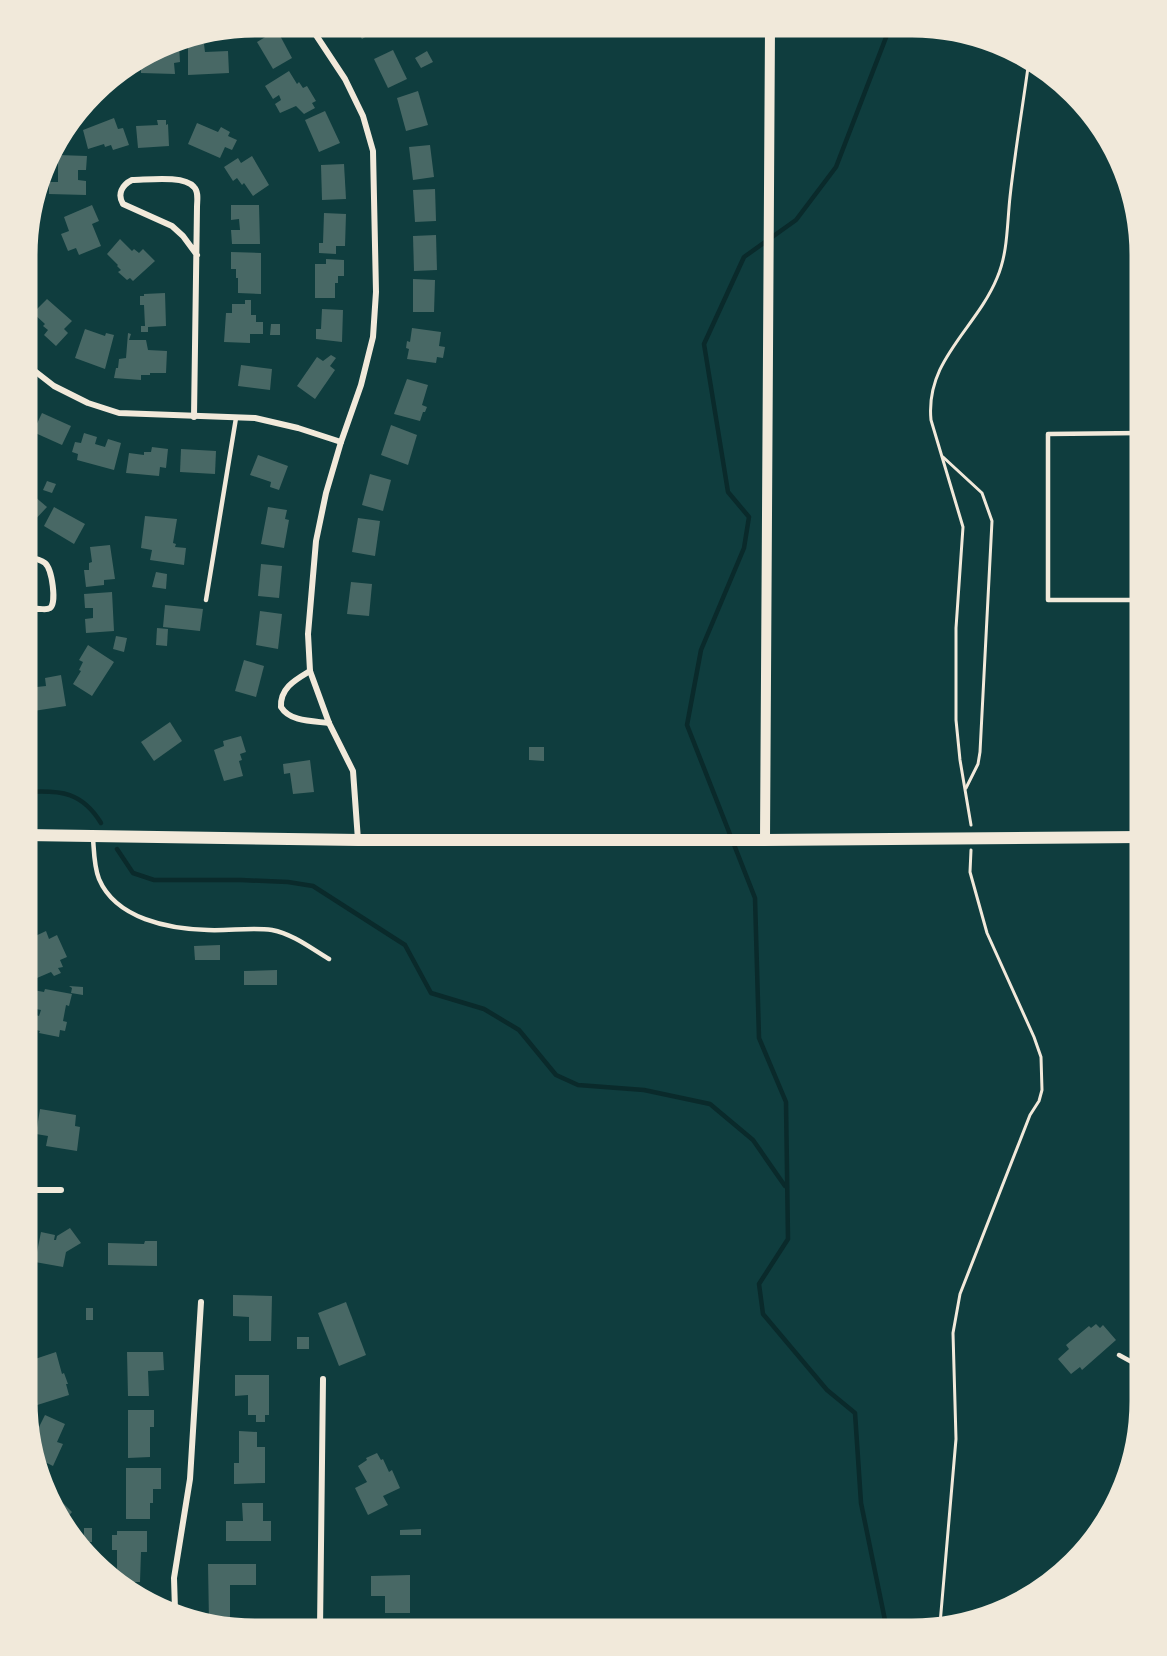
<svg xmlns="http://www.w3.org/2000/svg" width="1167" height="1656" font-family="Helvetica,sans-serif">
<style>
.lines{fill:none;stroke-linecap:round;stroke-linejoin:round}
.stream{stroke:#0a2a2b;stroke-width:4.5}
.building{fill:#486865}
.path{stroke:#f1e9da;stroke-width:3}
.service{stroke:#f1e9da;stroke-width:4.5}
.minor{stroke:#f1e9da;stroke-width:6}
.tertiary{stroke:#f1e9da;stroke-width:10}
.secondary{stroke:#f1e9da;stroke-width:12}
.rim{fill:none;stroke:#f1e9da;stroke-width:3}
</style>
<rect width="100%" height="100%" fill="#0f3d3e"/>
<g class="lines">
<g class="stream">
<path d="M27 792C61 790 82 792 101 823"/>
<path d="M117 849 133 873 154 880H241L288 882 313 886 405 945 431 993 484 1009 519 1030 556 1075 578 1085 644 1090 710 1104 753 1140 785 1186"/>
<path d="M887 1630 861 1503 855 1413 827 1390 763 1314 759 1284 788 1239 786 1102 759 1038 755 898 687 725 701 650 744 548 749 517 728 492 704 344 744 257 796 220 836 167 890 27"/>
</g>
</g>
<g class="building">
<path d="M353 26H383L362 39Z"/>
<path d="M277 30 292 58 273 69 257 42Z"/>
<path d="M170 44H179L180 62 174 63 175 74 141 73V61Z"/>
<path d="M188 44H204L205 52 228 51 229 73 188 75Z"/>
<path d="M393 50 407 79 388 88 374 59Z"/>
<path d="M427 51 433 62 421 68 415 58Z"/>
<path d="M289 71 297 84 299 82 303 88 307 86 316 101 312 103 315 108 304 114 296 106 280 113 275 104 281 100 279 95 273 99 265 86Z"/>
<path d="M418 91 428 125 406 131 397 98Z"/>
<path d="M325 111 340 143 319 152 305 120Z"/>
<path d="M114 118 118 129 123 128 129 145 113 150 111 145 105 147 104 144 88 149 83 130Z"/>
<path d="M157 120H166V125L168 124 169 146 138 148 136 126 158 125Z"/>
<path d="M197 123 218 132 221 127 230 132 228 136 237 140 232 150 225 147 220 158 188 144Z"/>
<path d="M430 145 434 177 413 180 409 147Z"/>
<path d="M58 155 87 156 86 170H78V180L86 181V195L49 194V182H58Z"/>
<path d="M252 156 269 185 253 196 244 183 242 185 237 178 233 181 224 167 238 158 241 163Z"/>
<path d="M344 164 346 199 322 200 321 165Z"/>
<path d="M435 189 436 221 415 222 413 190Z"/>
<path d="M92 205 99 221 92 224 101 246 79 255 76 248 68 251 61 234 69 231 64 217Z"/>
<path d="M231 205H259L260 244H232L231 230H240L239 219 231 220Z"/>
<path d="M324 213 346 214 345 246H336V254L319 253V243H323Z"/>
<path d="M436 235 437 270 414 271 413 236Z"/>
<path d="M120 239 132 251 134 249 139 253 143 249 155 261 133 281 130 278 127 280 118 272 121 270 117 266 118 265 107 254Z"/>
<path d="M231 252 261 253V294L238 293V278H236V269H231Z"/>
<path d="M326 259 344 260V276H338V283H335V298H315V264H326Z"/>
<path d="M413 279 435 280 434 312H413Z"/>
<path d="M165 293 166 326 148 327V332H141V326H145L144 305H140V296H144V294Z"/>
<path d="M47 299 72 321 64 329 68 333 56 346 44 335 48 330 43 326 45 324 33 313Z"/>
<path d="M245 300H251V315H256V322H263V334H250V343L224 342 226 313H232V304H245Z"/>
<path d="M322 309 343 310 342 342 316 339V329H321Z"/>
<path d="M271 324H280V335H270Z"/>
<path d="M412 328 441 332 439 346 445 347 443 358 437 357 436 363 407 359 409 349 406 348 407 341 410 342Z"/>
<path d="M85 329 105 336 106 333 114 335 105 369 75 358Z"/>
<path d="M128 333 131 334 129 340H146L148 350 167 351 166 373H150V375H141V380L114 378 116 368H118L119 359 126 358Z"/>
<path d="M331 355 336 358 330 366 335 370 315 399 297 386 317 357 323 361Z"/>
<path d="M241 365 272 369 270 390 238 386Z"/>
<path d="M407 379 428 385 422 405 427 407 425 412H423L420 421 394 414Z"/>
<path d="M42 413 71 426 62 445 33 432Z"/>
<path d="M391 425 417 435 408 465 381 455Z"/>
<path d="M84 433 97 437 95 444 105 447 108 439 121 443 114 470 77 460 78 454 72 452 75 442 81 443Z"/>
<path d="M152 447 168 449 166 468 160 467 159 476 126 473 129 453 144 455V452H151Z"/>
<path d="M181 449 216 451 215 474 180 472Z"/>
<path d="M258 455 288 466 279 490 270 487 271 482 250 475Z"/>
<path d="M370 474 391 480 383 511 362 505Z"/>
<path d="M47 481 56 484 52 493 43 490Z"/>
<path d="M27 490 47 507 31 524 27 520Z"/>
<path d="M54 507 85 524 74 544 44 526Z"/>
<path d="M268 507 287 510 285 519 289 520 284 548 261 544Z"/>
<path d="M145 516 177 519 173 543 176 544 175 547 186 548 184 565 150 560 152 550 141 548Z"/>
<path d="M358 518 380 521 375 556 352 552Z"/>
<path d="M110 545 115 579 104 580V585L86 587 84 570H89V563L92 562 90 547Z"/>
<path d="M261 564 282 566 279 598 258 596Z"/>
<path d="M156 572 167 574 166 589 152 587Z"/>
<path d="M351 582 372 584 369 616 347 614Z"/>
<path d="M112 592 114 631 86 633 85 619 93 618V608H85L84 594Z"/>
<path d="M165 605 203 609 200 631 163 627Z"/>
<path d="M260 611 282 614 278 649 256 645Z"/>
<path d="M157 628 168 629 167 646 156 645Z"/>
<path d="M116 636 127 638 124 652 113 649Z"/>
<path d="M88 645 114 662 92 696 73 684 81 671 79 670 83 662 79 660Z"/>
<path d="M244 660 264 666 256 697 235 691Z"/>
<path d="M61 675 66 706 27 712V688L46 686 45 678Z"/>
<path d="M170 722 182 741 154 761 141 742Z"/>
<path d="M241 736 246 752 240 754 242 760 239 761 243 776 224 781 214 750 224 746 223 741Z"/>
<path d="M529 747H544V761L529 760Z"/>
<path d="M310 760 314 792 293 794 290 773 284 774 283 764Z"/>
<path d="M46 931 49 939 57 935 67 957 60 960 63 967 58 968 61 973 54 976 51 972 30 981 26 973V962L32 959 31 956 36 954 29 939Z"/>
<path d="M220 945V960H195L194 946Z"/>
<path d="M277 970V985H244V971Z"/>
<path d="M69 986 83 987V995L71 993 72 988Z"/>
<path d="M28 989 44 992 45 989 72 994 69 1006 66 1005 63 1021 67 1022 65 1031 60 1030 59 1037 39 1033 40 1031 33 1029 36 1015 39 1016 41 1010 26 1007Z"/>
<path d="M40 1109 76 1115 75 1126 80 1127 77 1151 46 1146 48 1136 36 1134Z"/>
<path d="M70 1228 81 1243 66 1252 63 1267 35 1262 41 1232 55 1235 54 1240H56L57 1236Z"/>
<path d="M145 1241H157V1266L108 1265V1243L144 1244Z"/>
<path d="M233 1295 272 1296 271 1341H249V1317L233 1316Z"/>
<path d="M346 1302 366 1355 339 1366 318 1313Z"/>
<rect x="86" y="1308" width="7" height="12"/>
<path d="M1096 1324 1100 1328 1103 1325 1116 1340 1082 1370 1080 1367 1071 1374 1058 1359 1069 1349 1066 1345 1089 1326 1091 1328Z"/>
<rect x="297" y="1337" width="12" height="12"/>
<path d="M56 1352 62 1374 64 1373 68 1384H66L69 1395 31 1407 26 1389 37 1385 29 1361Z"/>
<path d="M127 1352H163L164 1370 148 1371 149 1396H128Z"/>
<path d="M235 1375H269V1415H265V1422H256V1415H248V1395L235 1396Z"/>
<path d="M128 1410H154V1427H150V1457L128 1458Z"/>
<path d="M45 1415 65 1424 57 1442 63 1444 53 1466 39 1459 33 1434 35 1430 37 1431Z"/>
<path d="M239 1431 257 1432V1447H265V1483L234 1484V1463H239Z"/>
<path d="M377 1453 381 1460 383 1459 389 1472 392 1470 400 1488 383 1496 388 1505 368 1515 355 1488 367 1482 358 1466 367 1460 366 1458Z"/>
<path d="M126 1468H161V1489H153V1503H150V1519H126Z"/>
<path d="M63 1503 72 1512 66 1519 61 1514 59 1517 55 1511Z"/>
<path d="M242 1503H263V1521H271V1541H226V1521H243Z"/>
<rect x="84" y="1528" width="8" height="14"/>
<path d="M421 1529V1535H400V1530Z"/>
<path d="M117 1531H147V1552H141L140 1582H117V1550H112V1535H117Z"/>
<path d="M208 1564H256V1585H230V1626H218L209 1622Z"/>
<path d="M410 1575V1613H385V1596H371V1576Z"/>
</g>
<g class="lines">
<g class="path">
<path d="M943 457 982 493 992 521 980 752 978 764 966 788"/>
<path d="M971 825 960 760 956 720V628L963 527 931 420C925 360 976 329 997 278 1008 253 1007 224 1010 197 1015 151 1023 105 1029 60"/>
<path d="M940 1624 956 1439 953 1333 960 1294 1030 1115 1039 1101 1042 1090 1041 1057 1034 1037 987 933 970 872 971 850"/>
</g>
<g class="service">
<path d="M206 600 236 418"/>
<path d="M1141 600H1048V434L1141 433"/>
<path d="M93 838C94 851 94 867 99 879 116 919 169 929 208 930 229 931 252 927 272 930 293 934 312 949 329 959"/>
<path d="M1119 1355 1141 1367"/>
</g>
<g class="minor">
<path d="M310 26 345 79 363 116 373 151 376 292 373 337 361 385 341 442 326 493 316 541 308 634 310 671 329 723 353 771 358 840"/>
<path d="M27 365 54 386 88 403 119 413 255 418 298 428 341 442"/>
<path d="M194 417 197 207C197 201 199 192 194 187 184 175 147 180 132 180 122 185 117 194 123 204L172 226 183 236 197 255"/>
<path d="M27 606C31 609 35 609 40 609 43 609 47 610 50 608 57 603 52 569 45 563 40 559 33 558 27 557"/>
<path d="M310 671C295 680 280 688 281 707 290 722 313 721 329 723"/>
<path d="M26 1190H61"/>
<path d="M175 1610 174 1578 190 1479 201 1302"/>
<path d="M320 1629 323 1379"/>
</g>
<path class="tertiary" d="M765 840 770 27"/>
<path class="secondary" d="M26 835 358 840H765L1141 837"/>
</g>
<path d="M0 0H1167V1656H0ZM255 36H912A219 219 0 0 1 1131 255V1401A219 219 0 0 1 912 1620H255A219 219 0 0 1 36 1401V255A219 219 0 0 1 255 36Z" fill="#f1e9da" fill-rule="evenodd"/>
<path class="rim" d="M255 36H912A219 219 0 0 1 1131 255V1401A219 219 0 0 1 912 1620H255A219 219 0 0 1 36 1401V255A219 219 0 0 1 255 36Z"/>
</svg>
